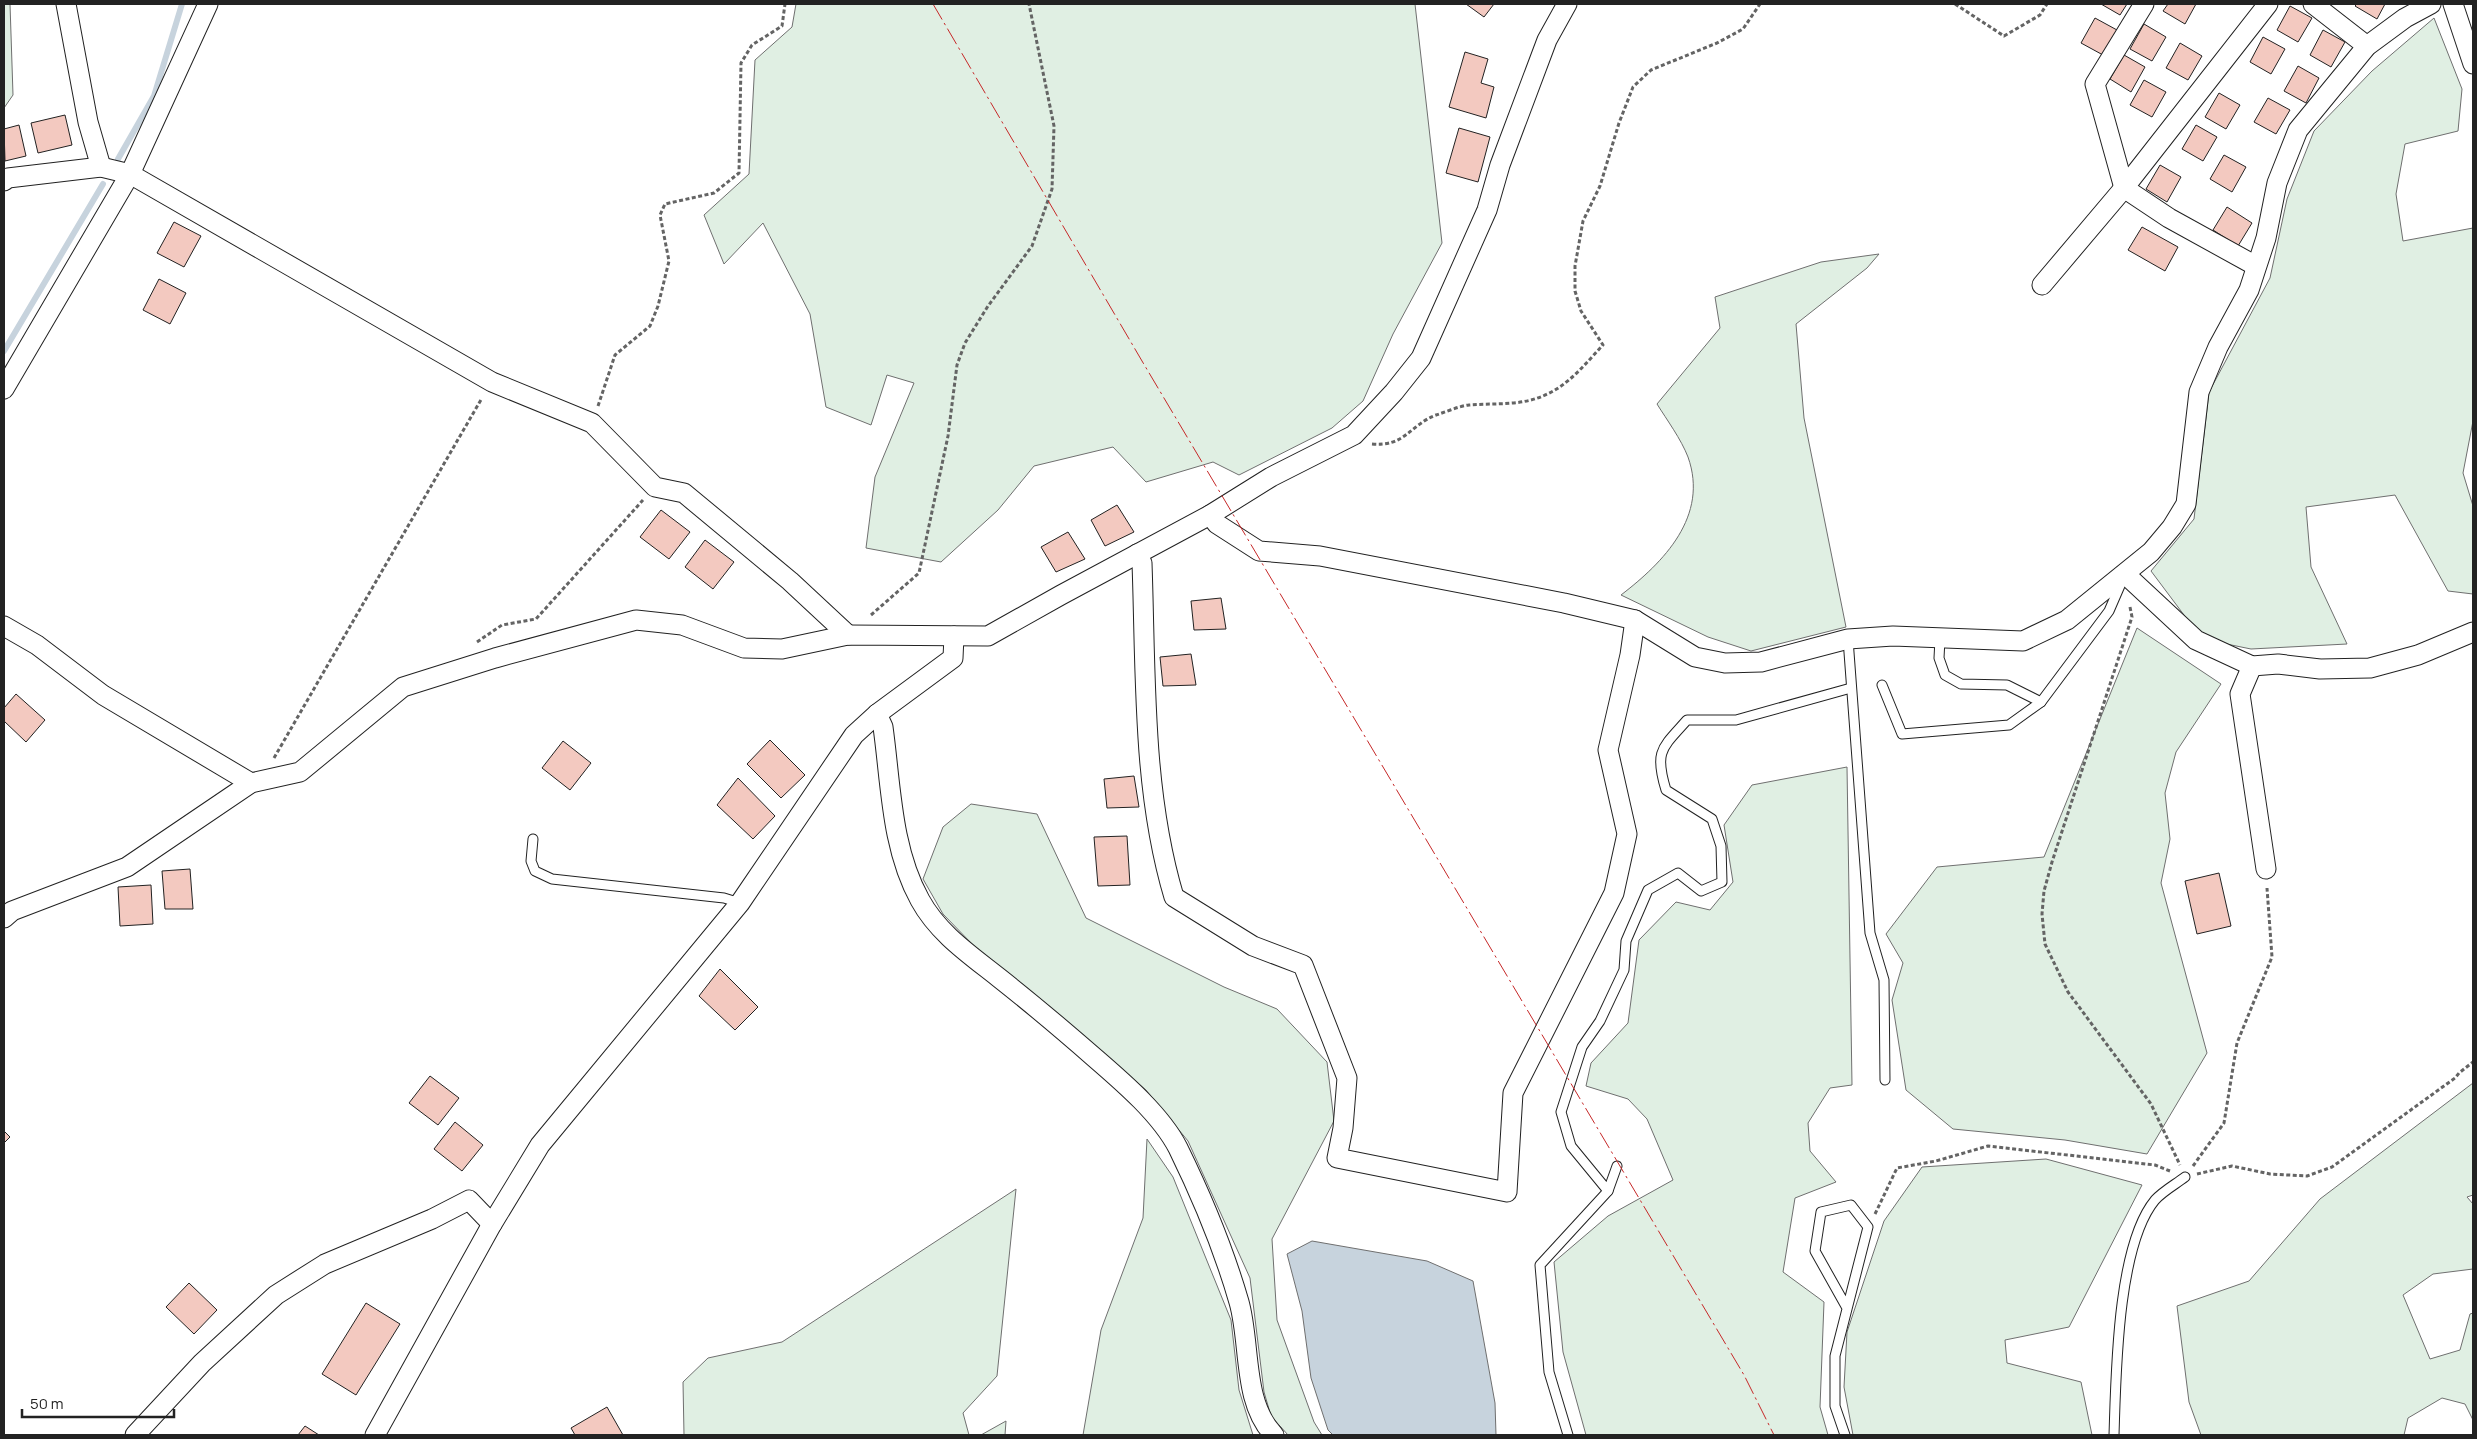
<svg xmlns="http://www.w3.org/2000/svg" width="2477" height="1439" font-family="Manrope,sans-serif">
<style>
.green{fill:#e0efe3;stroke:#6f6f6f}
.water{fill:#c7d3dd;stroke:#6f6f6f}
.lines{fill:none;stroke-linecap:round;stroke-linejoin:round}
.stream{stroke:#c7d3dd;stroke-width:6}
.building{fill:#f3c9c0;stroke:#222}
.service-casing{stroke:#222;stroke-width:11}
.minor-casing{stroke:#222;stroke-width:21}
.path{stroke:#646464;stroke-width:3;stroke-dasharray:4 2.5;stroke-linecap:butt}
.service{stroke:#fff;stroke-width:9}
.minor{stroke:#fff;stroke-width:19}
.power{stroke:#c62828;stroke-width:1;stroke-dasharray:18 4 2.5 4;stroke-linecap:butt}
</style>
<rect width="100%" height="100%" fill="#fff"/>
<g class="green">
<path d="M4 4H10L13 95 4 108Z"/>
<path d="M796 4H1415L1442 243 1393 334 1363 401 1332 428 1239 475 1213 462 1146 482 1113 447 1034 466 998 510 941 562 866 548 875 477 914 383 887 375 871 425 826 407 810 314 763 223 724 264 704 215 749 174 755 60 792 27Z"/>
<path d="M2434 18 2462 89 2458 131 2405 144 2396 194 2403 241 2473 228V421L2463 473 2473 506V594L2448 591 2395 495 2306 507 2311 567 2347 644 2251 649 2202 639 2151 571 2194 519 2209 392 2270 278 2287 199 2314 131 2372 71Z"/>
<path d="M1879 254 1867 268 1796 324 1804 418 1846 627 1751 651 1708 637 1621 595C1664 562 1709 516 1688 457 1681 439 1667 420 1657 404L1720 328 1715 297 1821 262Z"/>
<path d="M2137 628 2221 684 2176 752 2165 793 2170 839 2161 883 2207 1053 2147 1154 2065 1140 1953 1129 1906 1090 1892 1000 1903 963 1886 934 1937 867 2044 857Z"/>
<path d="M1847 767 1852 1085 1830 1088 1808 1123 1810 1151 1836 1182 1795 1198 1783 1272 1824 1302 1820 1407 1828 1435H1586L1563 1352 1554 1262 1608 1216 1673 1180 1647 1119 1628 1099 1586 1086 1591 1063 1628 1023 1639 940 1676 902 1710 910 1733 882 1724 825 1752 785Z"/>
<path d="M971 804 1037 814 1086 918 1224 987 1277 1009 1327 1062 1334 1121 1272 1239 1277 1320 1314 1422 1322 1435H1288L1271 1416 1264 1392 1250 1278 1188 1141 1146 1090 974 946 943 914 923 879 943 827Z"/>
<path d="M2473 1083V1195L2467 1197 2473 1204V1269L2433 1274 2403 1295 2430 1359 2460 1350 2470 1314 2473 1313V1420L2465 1404 2442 1398 2408 1418 2404 1435H2201L2189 1402 2177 1306 2249 1281 2320 1199Z"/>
<path d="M1147 1139 1173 1177 1231 1320 1239 1390 1253 1435H1083L1101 1330 1143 1218Z"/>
<path d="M2046 1159 2142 1185 2069 1327 2005 1340 2007 1363 2081 1382 2092 1435H1853L1844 1387 1847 1332 1884 1221 1922 1167Z"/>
<path d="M1016 1189 997 1376 963 1413 969 1435H684L683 1382 708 1358 782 1342Z"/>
<path d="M1006 1421 1005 1435H981Z"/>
</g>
<path class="water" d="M1312 1241 1427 1261 1473 1281 1495 1403 1496 1435H1333L1328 1430 1311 1378 1302 1311 1287 1254Z"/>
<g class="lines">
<g class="stream">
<path d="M118 159 154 96 182 4"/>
<path d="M4 351 103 184"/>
</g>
</g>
<g class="building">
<path d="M1466 4H1494L1484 17Z"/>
<path d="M2101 4H2127L2120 15Z"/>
<path d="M2168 4H2196L2185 24 2163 11Z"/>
<path d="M2357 4H2385L2377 19 2355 6Z"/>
<path d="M2290 6 2312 18 2298 42 2277 30Z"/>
<path d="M2095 18 2117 30 2103 55 2081 43Z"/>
<path d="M2144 24 2166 37 2152 61 2130 49Z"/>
<path d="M2323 30 2345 42 2331 67 2310 55Z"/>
<path d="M2263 37 2285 49 2271 74 2250 62Z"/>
<path d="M2180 43 2202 56 2188 80 2166 68Z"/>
<path d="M1465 52 1488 59 1481 83 1494 87 1486 118 1449 107Z"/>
<path d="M2124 55 2145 67 2131 92 2110 79Z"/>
<path d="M2298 66 2319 78 2306 103 2284 91Z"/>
<path d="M2144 80 2166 92 2152 117 2130 105Z"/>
<path d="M2219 93 2240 105 2226 129 2205 117Z"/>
<path d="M2268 98 2290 110 2276 134 2254 122Z"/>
<path d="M65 115 72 145 38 153 31 123Z"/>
<path d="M19 125 26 156 5 161 4 129Z"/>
<path d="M2196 125 2217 137 2203 161 2182 149Z"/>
<path d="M1459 128 1490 137 1478 182 1446 173Z"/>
<path d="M2224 155 2246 167 2232 192 2210 179Z"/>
<path d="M2160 165 2181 177 2167 202 2146 189Z"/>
<path d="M2227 207 2252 223 2238 246 2213 230Z"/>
<path d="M174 222 201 236 184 267 157 253Z"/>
<path d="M2142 227 2178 247 2165 271 2128 250Z"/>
<path d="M159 279 186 293 170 324 143 310Z"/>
<path d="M1117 505 1134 532 1105 546 1091 520Z"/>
<path d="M661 510 690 532 669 559 640 537Z"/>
<path d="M1068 532 1085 559 1056 572 1041 547Z"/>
<path d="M705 540 734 562 713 589 685 567Z"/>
<path d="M1221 598 1226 629 1194 630 1191 601Z"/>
<path d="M1191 654 1196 685 1163 686 1160 657Z"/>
<path d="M16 694 45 720 26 742 4 721V708Z"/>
<path d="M770 740 805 775 781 798 747 764Z"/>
<path d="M563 741 591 763 570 790 542 768Z"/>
<path d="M1134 776 1139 807 1107 808 1104 779Z"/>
<path d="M738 778 775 816 753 839 717 805Z"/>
<path d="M1127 836 1130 885 1098 886 1094 837Z"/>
<path d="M190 869 193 909H165L162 871Z"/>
<path d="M2219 873 2231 926 2197 934 2185 881Z"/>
<path d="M151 885 153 924 120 926 118 887Z"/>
<path d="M720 969 758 1007 735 1030 699 996Z"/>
<path d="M430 1076 459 1098 438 1125 409 1103Z"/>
<path d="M455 1122 483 1145 462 1171 434 1149Z"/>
<path d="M4 1131 10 1137 4 1143Z"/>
<path d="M189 1283 217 1310 194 1334 166 1307Z"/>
<path d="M366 1303 400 1324 356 1395 322 1374Z"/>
<path d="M607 1407 623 1435H575L571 1428Z"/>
<path d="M305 1426 319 1435H298Z"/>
</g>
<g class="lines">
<defs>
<g id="service">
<path d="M1848 639 1870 933 1884 980 1885 1080"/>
<path d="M1940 639 1939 658 1945 675 1961 684 2007 685 2041 702"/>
<path d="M1882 685 1902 734 2009 725 2041 702 2109 611 2122 581"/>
<path d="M533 839 531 861 535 871 552 879 724 898 740 903"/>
<path d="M1617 1166 1608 1191 1571 1146 1561 1112 1582 1047 1600 1021 1624 970 1626 941 1648 890 1678 873 1701 891 1722 882 1721 846 1712 819 1666 790C1654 751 1662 748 1687 720H1736L1851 688"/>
<path d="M1568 1435 1549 1372 1540 1265 1608 1191"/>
<path d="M1845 1435 1835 1406V1356L1868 1227 1851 1205 1821 1212 1815 1251 1847 1308"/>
<path d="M2114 1435C2116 1375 2117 1246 2155 1200 2163 1191 2176 1184 2185 1177"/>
</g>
<g id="minor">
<path d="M66 4 88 122 101 167"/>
<path d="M2144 4 2095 84 2124 188 2169 218 2256 266"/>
<path d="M2313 4 2367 46"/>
<path d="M2453 4 2473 64"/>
<path d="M4 181 8 178 101 167 130 174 492 382 592 423 655 487 684 493 790 581 848 635"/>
<path d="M2042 285 2124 188 2268 4"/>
<path d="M4 389 130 174 208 4"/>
<path d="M1210 515 1217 524 1259 551 1320 556 1564 603 1635 620 1695 657 1725 663 1761 662 1848 639 1893 636 2023 641 2067 620 2151 552 2172 527 2186 504 2199 392 2218 347 2249 290 2266 238 2277 183 2298 130 2367 46 2405 18 2431 4"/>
<path d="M1137 554 1142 563C1146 674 1142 790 1174 897L1253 946 1303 965 1347 1078 1343 1128 1337 1158 1507 1192 1513 1093 1614 893 1627 834 1608 750 1630 655 1635 620"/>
<path d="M2125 574 2196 640 2252 666 2278 664 2320 669 2370 668 2418 655 2473 632"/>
<path d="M4 626 37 645 103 695 251 783"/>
<path d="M2252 666 2240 694 2266 869"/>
<path d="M877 714 883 727C891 784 891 848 920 900 938 933 969 954 998 977 1031 1003 1063 1030 1095 1058 1124 1083 1161 1115 1178 1148 1202 1197 1224 1250 1239 1302 1251 1344 1242 1402 1274 1435"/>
<path d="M4 918 12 911 127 867 251 783 300 772 403 687 495 658 636 620 682 625 744 648 782 649 848 635 988 636 1061 595 1210 515 1271 477 1354 435 1394 392 1421 358 1487 210 1500 165 1547 40 1567 4"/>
<path d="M135 1435 202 1363 276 1295 325 1264 432 1219 469 1200 492 1224"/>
<path d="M375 1435 492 1224 540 1145 740 903 854 735 877 714 953 658 954 636"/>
</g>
</defs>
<use href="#service" class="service-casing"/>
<use href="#minor" class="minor-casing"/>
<g class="path">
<path d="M1955 4 2004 36 2040 15 2047 4"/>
<path d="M598 406 615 355 650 326 658 306 669 261 660 215 665 204 714 193 739 173 741 63 752 45 782 26 785 4"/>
<path d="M1372 444C1405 447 1410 425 1436 415 1446 412 1459 406 1469 405 1495 403 1522 406 1545 395 1569 385 1586 363 1603 345L1581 311 1575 291V266L1583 221 1600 186 1619 123 1633 87 1651 70 1717 43 1743 29 1760 4"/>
<path d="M2130 607 2132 617 2052 862 2044 891 2042 914 2045 944 2068 992 2151 1104 2180 1165"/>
<path d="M871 615 919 573 948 436 957 365 965 343 988 306 1032 246 1052 189 1054 126 1029 4"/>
<path d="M477 642 502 625 536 619 643 500"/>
<path d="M274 758 482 398"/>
<path d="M2193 1166 2224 1123 2237 1043 2272 957 2267 888"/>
<path d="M2197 1174 2232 1166 2270 1174 2307 1176 2332 1167 2455 1078 2459 1073 2473 1062"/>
<path d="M1875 1214 1897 1168 1936 1161 1988 1146 2155 1165 2170 1171"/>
</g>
<use href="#service" class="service"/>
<use href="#minor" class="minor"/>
<path class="power" d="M933 4 1142 361 1744 1375 1774 1435"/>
</g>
<rect width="2477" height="1439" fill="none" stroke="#222222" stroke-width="10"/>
<path d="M22 1409v8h152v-8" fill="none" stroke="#222222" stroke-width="2.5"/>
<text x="30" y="1409" font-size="15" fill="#222222" stroke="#ffffff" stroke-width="4" paint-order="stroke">50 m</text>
</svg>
